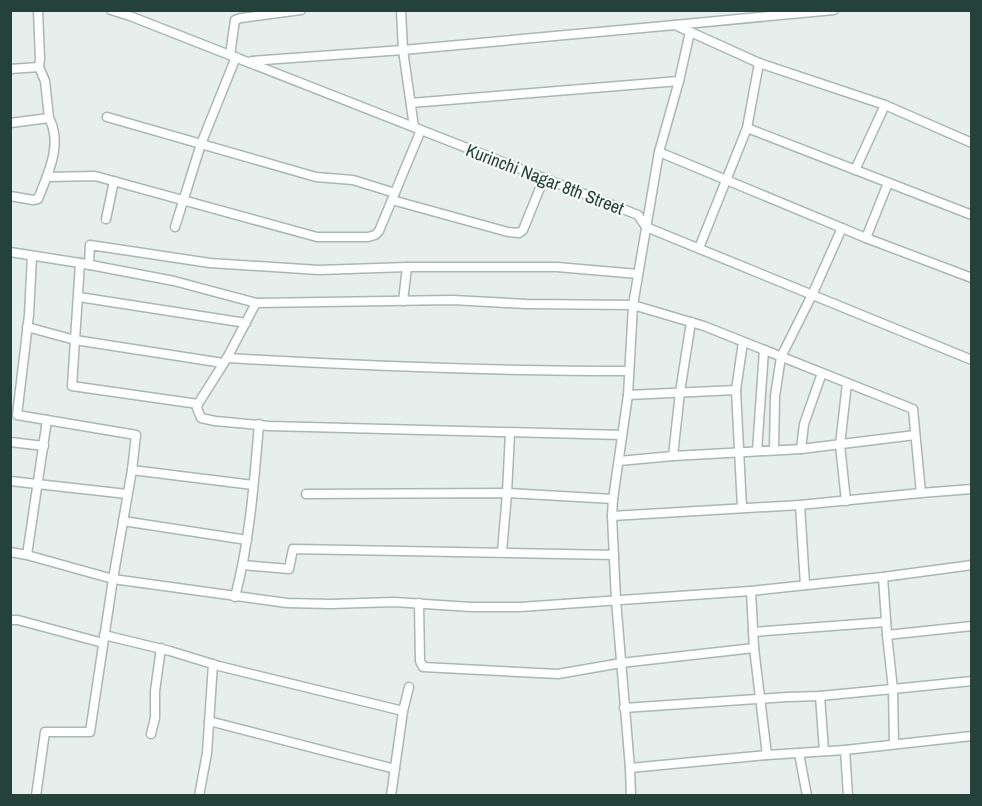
<svg xmlns="http://www.w3.org/2000/svg" width="982" height="806" font-family="'Archivo Narrow',sans-serif">
<style>
.lines{fill:none;stroke-linecap:round;stroke-linejoin:round}
.minor-casing{stroke:#a8b8b2;stroke-width:11}
.minor{stroke:#fff;stroke-width:8}
.labels{text-anchor:middle;dominant-baseline:central;stroke-width:4.5;stroke-linejoin:round;paint-order:stroke}
.street-label{font-size:18px;fill:#24423a;stroke:#f7fbf9}
</style>
<rect width="100%" height="100%" fill="#e6efeb"/>
<g class="lines">
<defs>
<g id="minor">
<path d="M111 10 130 16 638 215 646 227 972 360"/>
<path d="M401 10 403 50 414 127"/>
<path d="M675 25 834 10"/>
<path d="M230 55 235 20 241 18 301 10"/>
<path d="M252 61 403 50 675 25 759 63 885 105 972 143"/>
<path d="M10 69 39 67"/>
<path d="M411 103 679 81"/>
<path d="M107 117 316 177 353 180 395 193"/>
<path d="M10 123 49 118"/>
<path d="M747 128 972 215"/>
<path d="M659 152 866 238 972 278"/>
<path d="M855 170 885 105"/>
<path d="M47 177 95 176 317 237H368L375 235 379 231 421 130"/>
<path d="M10 196 33 200 38 199C48 174 63 144 49 118L45 81 39 67 40 59 38 10"/>
<path d="M392 200 508 232 519 233 523 230 544 178"/>
<path d="M106 219 114 181"/>
<path d="M175 227 201 144 236 57"/>
<path d="M866 238 888 183"/>
<path d="M699 248 747 128 759 63"/>
<path d="M10 252 80 263 174 281 256 303 453 300 526 304 633 305 704 326 913 409 921 493 972 489"/>
<path d="M32 256 29 315 17 415 47 420 27 555 113 579 287 603 331 604 394 602 471 607H520L751 591"/>
<path d="M80 263 72 386 198 404"/>
<path d="M89 265 90 245 210 263 319 270 407 267H557L638 274"/>
<path d="M79 297 246 323"/>
<path d="M403 301 407 267"/>
<path d="M256 303 227 358 198 404 197 408 201 418 215 421 269 426 622 435"/>
<path d="M27 327 75 340 223 363"/>
<path d="M227 358C361 366 495 371 629 371"/>
<path d="M628 395 736 390"/>
<path d="M10 442 44 446"/>
<path d="M801 449 804 424 822 373"/>
<path d="M774 450 775 396 781 357 812 295 842 228"/>
<path d="M757 451 764 350"/>
<path d="M673 456 680 392 691 322"/>
<path d="M619 461 673 456 801 449 915 435"/>
<path d="M132 470 253 485"/>
<path d="M10 481 127 494"/>
<path d="M306 494 507 493 613 499"/>
<path d="M846 501 840 445 847 383"/>
<path d="M800 505 805 585"/>
<path d="M742 508 736 390 743 342"/>
<path d="M612 516 800 505 921 493"/>
<path d="M123 521 247 540"/>
<path d="M10 552 27 555"/>
<path d="M502 552 507 493 510 433"/>
<path d="M243 565 289 569 293 549 614 555"/>
<path d="M972 565 883 577 751 591 754 648 767 755 845 750 972 736"/>
<path d="M883 577 887 635 893 689 894 744"/>
<path d="M235 597C250 540 254 483 259 424"/>
<path d="M419 603 420 661 423 667 558 674 621 663 754 648"/>
<path d="M10 620H18L103 643"/>
<path d="M753 632 886 622"/>
<path d="M104 635 170 651 219 666 403 711"/>
<path d="M887 635 972 626"/>
<path d="M820 696 824 751"/>
<path d="M624 708 787 697 820 696 893 689 972 681"/>
<path d="M209 721 395 769"/>
<path d="M151 734 155 718V691L161 648"/>
<path d="M845 750 848 796"/>
<path d="M799 753 807 796"/>
<path d="M630 768 767 755"/>
<path d="M36 796 45 732H90L113 579 132 470 136 435 47 420"/>
<path d="M199 796 207 753 213 664"/>
<path d="M391 796 403 711 409 687"/>
<path d="M631 796 630 768 616 600 612 516 613 499 628 395 633 305 659 152 679 81 690 32"/>
</g>
</defs>
<use href="#minor" class="minor-casing"/>
<use href="#minor" class="minor"/>
</g>
<g class="labels">
<g class="street-label">
<text transform="translate(545 179) rotate(21)">Kurinchi Nagar 8th Street</text>
</g>
</g>
<rect width="982" height="806" fill="none" stroke="#24423a" stroke-width="24"/>
</svg>
